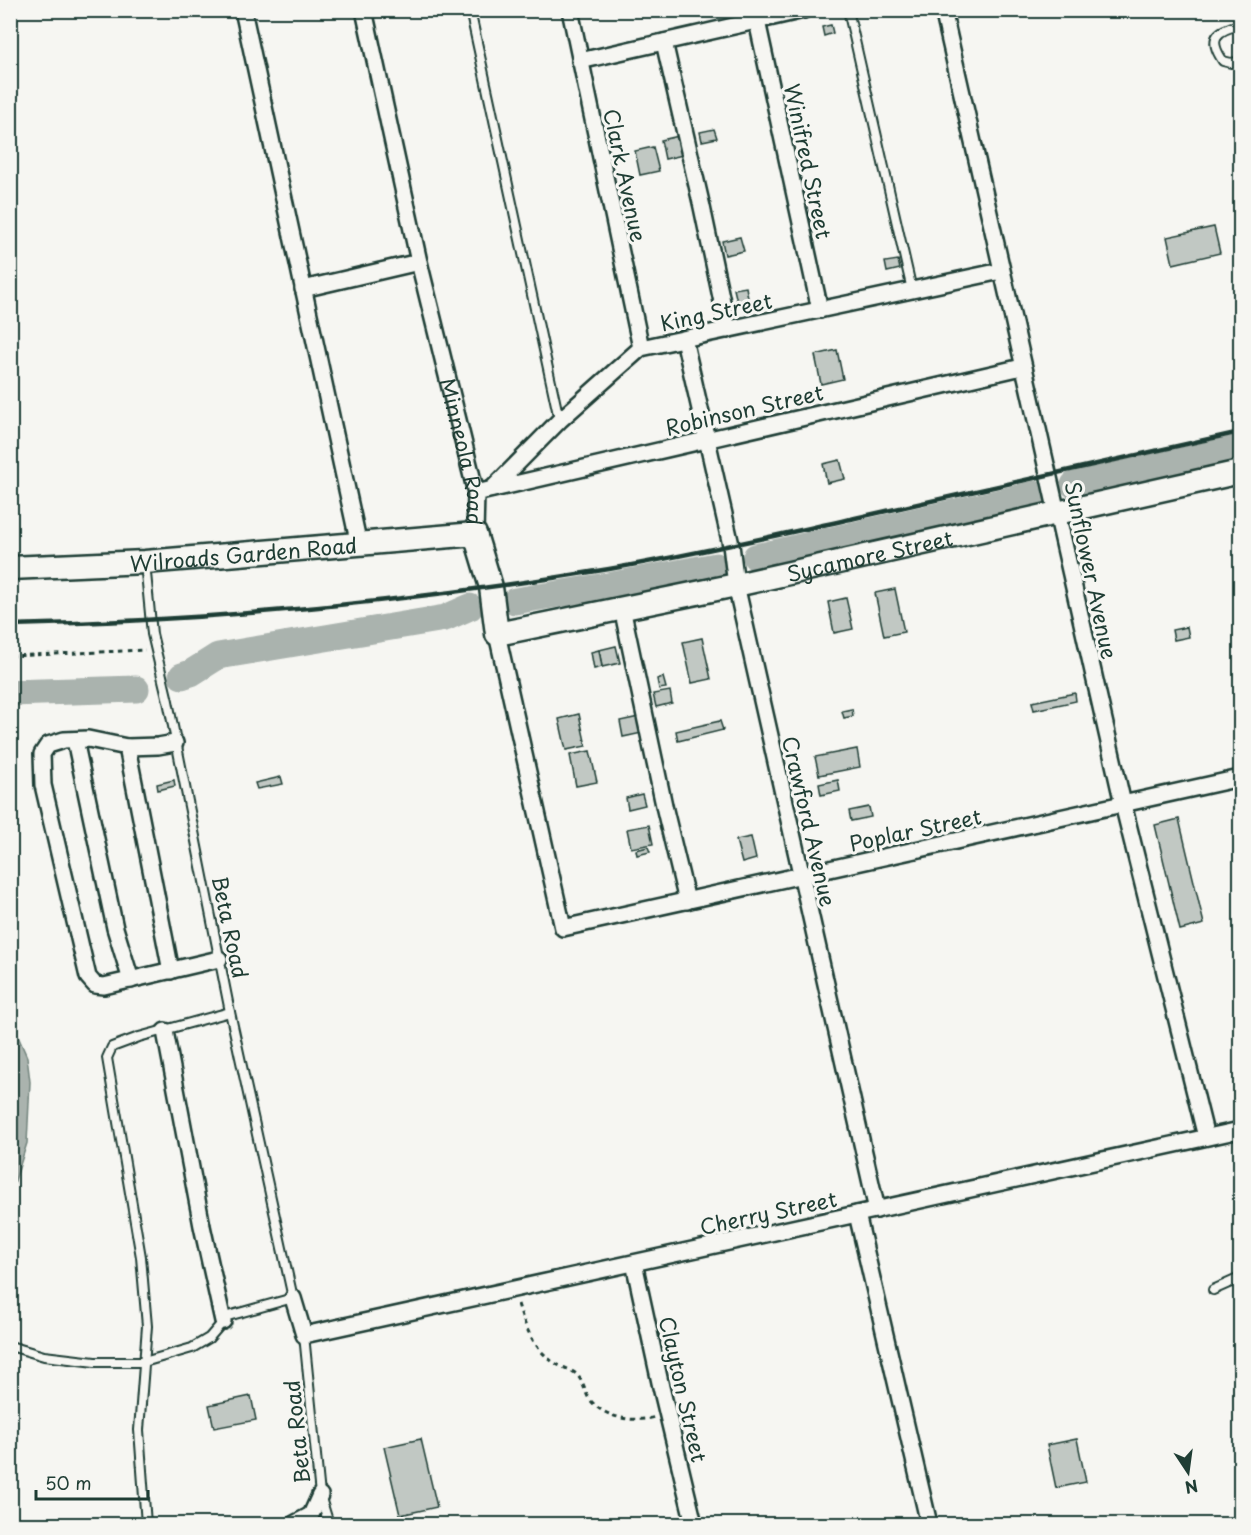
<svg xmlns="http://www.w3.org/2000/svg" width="1251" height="1535" font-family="'Playpen Sans',sans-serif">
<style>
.water{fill:#aab3ae;stroke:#72847d;stroke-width:1.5}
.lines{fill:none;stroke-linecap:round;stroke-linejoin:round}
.river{stroke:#aab3ae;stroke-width:27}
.building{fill:#c1c8c3;stroke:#1f3d34;stroke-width:1.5}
.lane-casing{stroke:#1f3d34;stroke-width:12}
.street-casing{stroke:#1f3d34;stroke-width:20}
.secondary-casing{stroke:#1f3d34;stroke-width:27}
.path{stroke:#1f3d34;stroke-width:3;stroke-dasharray:4.5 4.5;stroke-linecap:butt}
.lane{stroke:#f6f6f2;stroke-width:8}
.street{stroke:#f6f6f2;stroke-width:15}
.secondary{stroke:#f6f6f2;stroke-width:22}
.rail{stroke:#1f3d34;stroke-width:4.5}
.labels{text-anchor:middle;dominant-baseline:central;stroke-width:6;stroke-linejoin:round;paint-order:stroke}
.street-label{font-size:21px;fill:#1f3d34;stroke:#f6f6f2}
</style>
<rect width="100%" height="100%" fill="#f6f6f2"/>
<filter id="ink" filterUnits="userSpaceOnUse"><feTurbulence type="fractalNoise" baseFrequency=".0167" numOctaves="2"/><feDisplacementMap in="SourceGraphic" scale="12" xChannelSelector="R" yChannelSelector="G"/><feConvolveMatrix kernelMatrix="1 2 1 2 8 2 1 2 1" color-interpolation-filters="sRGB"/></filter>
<g filter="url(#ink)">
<path class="water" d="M11 1009 14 1027 27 1057 30 1082 27 1143 11 1193Z"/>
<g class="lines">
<g class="river">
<path d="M1074 485 1240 448"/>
<path d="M756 557 1036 494"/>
<path d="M515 601 613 585 716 566"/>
<path d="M182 676 191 673 218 656 445 618 470 607"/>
<path d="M10 693 136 689"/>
</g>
</g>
<g class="building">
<path d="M831 25 833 33 824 36 822 27Z"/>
<path d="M714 129 717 138 702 141 700 132Z"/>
<path d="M679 136 683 155 665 159 661 140Z"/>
<path d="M653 147 659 171 640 175 635 151Z"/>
<path d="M1214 227 1220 253 1173 264 1167 237Z"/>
<path d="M740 237 744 251 725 255 722 241Z"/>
<path d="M898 260 900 269 887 272 885 262Z"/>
<path d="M746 287 749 304 738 306 734 289Z"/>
<path d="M837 350 843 379 821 384 815 355Z"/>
<path d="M840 460 845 479 827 483 823 464Z"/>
<path d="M895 589 904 632 884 636 875 593Z"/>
<path d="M846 598 853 629 834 633 828 602Z"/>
<path d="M1187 627 1189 637 1174 640 1172 630Z"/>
<path d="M702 638 711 679 692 683 683 642Z"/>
<path d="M616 646 620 663 602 667 599 650Z"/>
<path d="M599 650 602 667 594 669 591 652Z"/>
<path d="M663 677 666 688 659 689 657 679Z"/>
<path d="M670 691 672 703 656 707 653 694Z"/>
<path d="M1075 693 1076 701 1034 710 1032 702Z"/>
<path d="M852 709 853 716 844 718 842 711Z"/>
<path d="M579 714 586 746 566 750 559 719Z"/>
<path d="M639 717 642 733 623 737 620 721Z"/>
<path d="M720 721 723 730 678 741 676 731Z"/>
<path d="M857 749 860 767 819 775 815 757Z"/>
<path d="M590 751 597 782 576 786 570 755Z"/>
<path d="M281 777 283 784 257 789 255 783Z"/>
<path d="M174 780 175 786 158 790 157 784Z"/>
<path d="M838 780 840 791 821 795 819 784Z"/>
<path d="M642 794 645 805 628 809 626 798Z"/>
<path d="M869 807 871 817 851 821 849 811Z"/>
<path d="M1179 819 1204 924 1180 930 1155 825Z"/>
<path d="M649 825 653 844 631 848 627 829Z"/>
<path d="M751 837 756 859 742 863 736 840Z"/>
<path d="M648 847 650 852 637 855 636 850Z"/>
<path d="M251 1396 256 1420 214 1428 209 1405Z"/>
<path d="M421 1439 437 1507 400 1515 384 1447Z"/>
<path d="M1077 1439 1086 1482 1056 1488 1047 1445Z"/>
</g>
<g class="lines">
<defs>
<g id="lane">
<path d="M470 10 559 419"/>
<path d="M848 10 912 290"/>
<path d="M1240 25C1217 30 1207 38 1223 61L1231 63 1240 61"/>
<path d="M1213 1290 1240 1278"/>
<path d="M304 1335 320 1495 329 1524"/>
<path d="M10 1346 44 1356 95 1362H144L192 1348 209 1338 228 1316 293 1298 230 1012 168 701 152 634 145 563"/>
<path d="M146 1524 139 1430 147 1326 141 1257 107 1058 112 1047 139 1037 230 1012"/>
</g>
<g id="street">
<path d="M243 10 359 545"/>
<path id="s1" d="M364 10 419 262 476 493 475 534"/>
<path d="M570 10 641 348"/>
<path d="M943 10 1123 804 1206 1137"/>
<path d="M757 21 820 310"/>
<path d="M664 42 702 207 728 330"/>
<path d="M580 61 804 10"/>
<path d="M303 289 419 262"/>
<path d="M684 339 731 545 736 585 877 1210"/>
<path d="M492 489 560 420 641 348 1001 271"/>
<path d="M476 493 1022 367"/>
<path d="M622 608 665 810 687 901"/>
<path d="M497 634 563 928 1240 778"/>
<path d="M75 740 115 928 131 980"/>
<path d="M175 743 158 746 127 747 88 739 64 740 48 745 42 754 43 785 88 977 95 985 104 986 219 959"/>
<path d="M127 747 171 971"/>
<path d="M165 1031 202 1226 223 1321"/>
<path d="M857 1214 929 1524"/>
<path d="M634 1263 661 1387 694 1524"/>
<path d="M293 1298 304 1335 1240 1130"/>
<path d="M294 1524 311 1515 320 1495"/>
</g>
<g id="secondary">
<path id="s2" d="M10 568 145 562 475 534 491 587 497 634 736 585 1240 472"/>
</g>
</defs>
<use href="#lane" class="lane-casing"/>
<use href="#street" class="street-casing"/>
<use href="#secondary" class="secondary-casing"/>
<g class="path">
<path d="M10 656 145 650"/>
<path d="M518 1304C525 1327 533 1347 553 1362 560 1367 568 1368 575 1373 582 1378 584 1389 588 1397 602 1418 632 1423 656 1417"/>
</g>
<use href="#lane" class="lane"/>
<use href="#street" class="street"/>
<use href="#secondary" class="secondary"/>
<path class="rail" d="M10 625C211 621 411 602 609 569 692 555 773 536 855 518 984 490 1112 461 1240 432"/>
</g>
</g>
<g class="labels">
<g class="street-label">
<text transform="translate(809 161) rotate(78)">Winifred Street</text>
<text transform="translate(626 175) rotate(78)">Clark Avenue</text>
<text transform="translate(716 311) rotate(-12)">King Street</text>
<text transform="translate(744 409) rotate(-13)">Robinson Street</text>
<text stroke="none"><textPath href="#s1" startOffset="453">Minneola Road</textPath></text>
<text stroke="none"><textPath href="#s2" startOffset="234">Wilroads Garden Road</textPath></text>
<text stroke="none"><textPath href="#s2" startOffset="950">Sycamore Street</textPath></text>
<text transform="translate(1092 570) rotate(78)">Sunflower Avenue</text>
<text transform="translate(810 821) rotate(77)">Crawford Avenue</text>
<text transform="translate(915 829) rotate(-12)">Poplar Street</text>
<text transform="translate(231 927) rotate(78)">Beta Road</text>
<text transform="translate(768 1212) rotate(-12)">Cherry Street</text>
<text transform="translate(684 1389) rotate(77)">Clayton Street</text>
<text transform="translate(296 1432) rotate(-96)">Beta Road</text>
</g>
</g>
<rect width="1251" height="1535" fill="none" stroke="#f6f6f2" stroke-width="36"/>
<rect x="18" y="18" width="1215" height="1499" fill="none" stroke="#1f3d34" stroke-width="2" filter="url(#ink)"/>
<g transform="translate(1188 1472) rotate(167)" stroke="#f6f6f2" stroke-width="4.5" paint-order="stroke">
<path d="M0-4.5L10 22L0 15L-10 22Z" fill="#1f3d34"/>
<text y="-9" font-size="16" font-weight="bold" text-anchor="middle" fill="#1f3d34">N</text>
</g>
<path d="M36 1490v9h112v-9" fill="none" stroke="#1f3d34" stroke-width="3"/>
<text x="45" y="1490" font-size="18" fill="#1f3d34" stroke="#f6f6f2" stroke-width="4.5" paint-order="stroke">50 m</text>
</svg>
